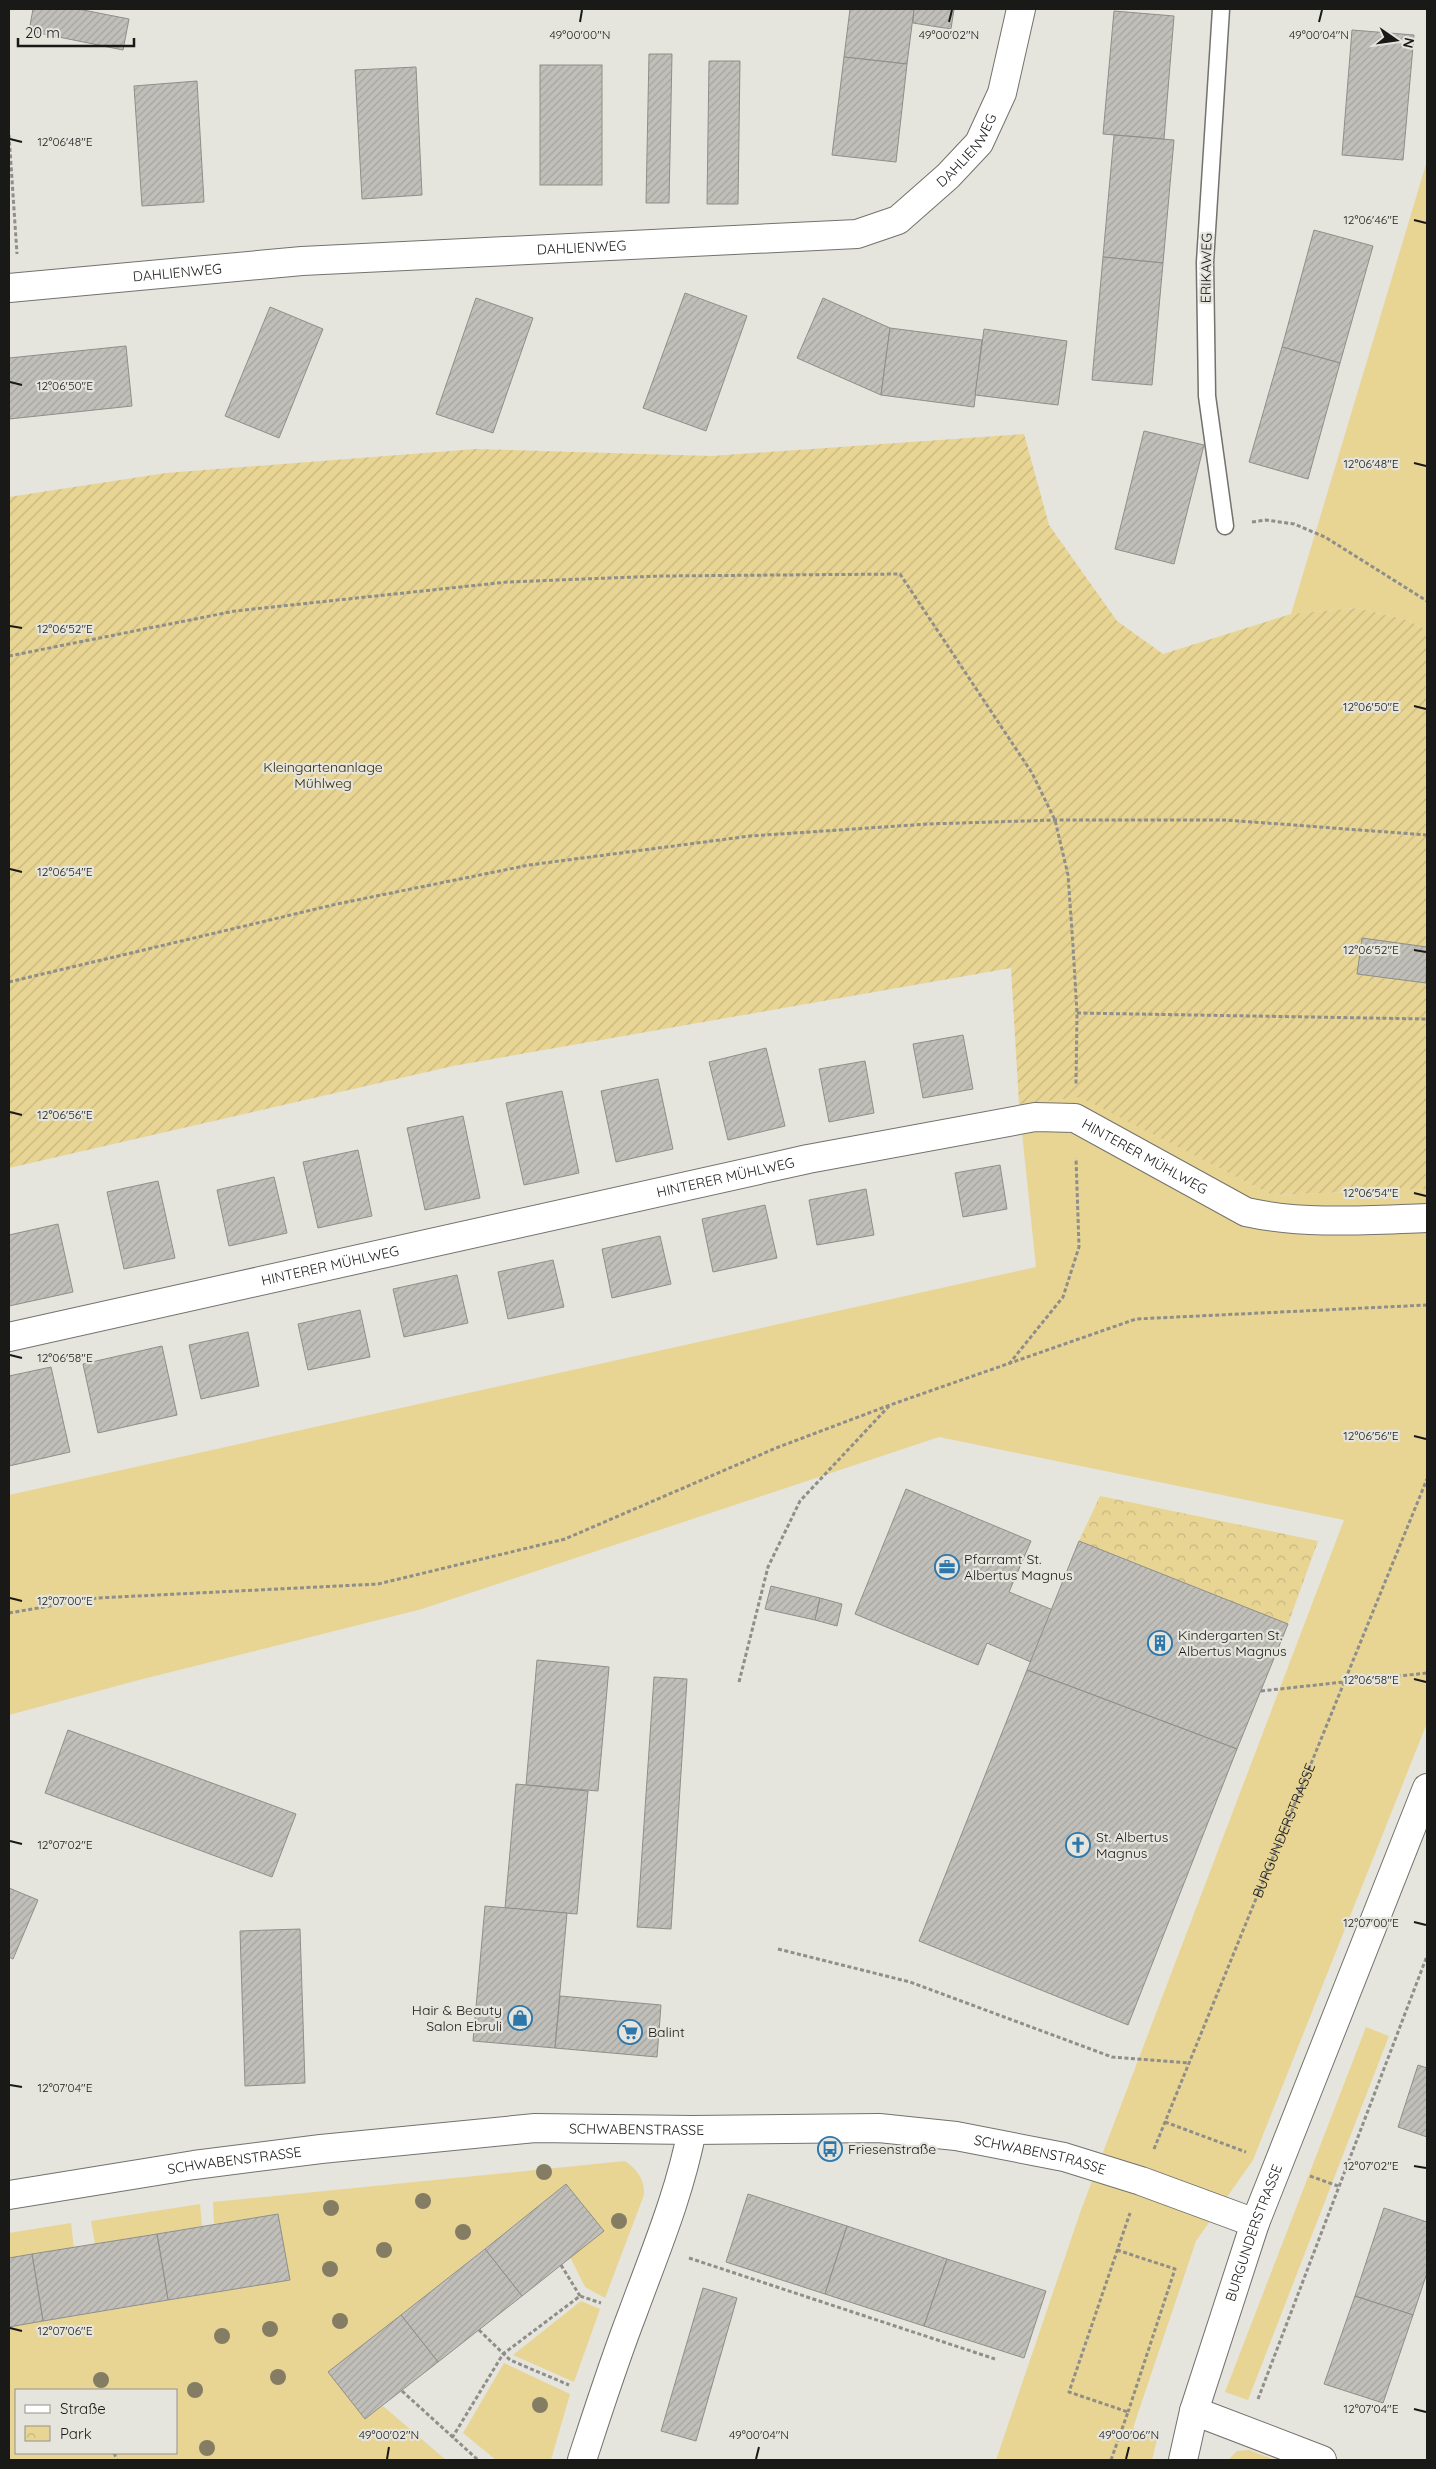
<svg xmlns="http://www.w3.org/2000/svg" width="1436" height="2469" font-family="Quicksand,sans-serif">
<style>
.grass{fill:#e8d594;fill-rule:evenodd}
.park{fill:url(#park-crowns)}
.garden{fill:url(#garden-furrows)}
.building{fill:url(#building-hatch);stroke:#908e88}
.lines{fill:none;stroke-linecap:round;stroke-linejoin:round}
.service-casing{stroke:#73726c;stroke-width:19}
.minor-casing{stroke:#73726c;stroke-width:30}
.path{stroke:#8f8e89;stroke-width:3;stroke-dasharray:4 2.5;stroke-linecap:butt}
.service{stroke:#fff;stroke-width:16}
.minor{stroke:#fff;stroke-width:28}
.tree{fill:#847d64}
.ticks{fill:none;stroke:#191917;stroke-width:2}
.labels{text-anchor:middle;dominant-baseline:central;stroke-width:4.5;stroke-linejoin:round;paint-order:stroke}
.street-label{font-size:14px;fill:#191917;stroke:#e5e4dd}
.park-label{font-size:14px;fill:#342901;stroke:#e5e4dd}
.poi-label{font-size:14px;fill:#191917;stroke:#e5e4dd;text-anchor:start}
.ticks-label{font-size:12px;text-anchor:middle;fill:#191917;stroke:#e5e4dd;stroke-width:4.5;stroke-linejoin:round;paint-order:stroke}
</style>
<defs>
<pattern id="park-crowns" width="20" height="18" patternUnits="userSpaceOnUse" patternTransform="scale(1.25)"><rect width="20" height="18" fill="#e8d594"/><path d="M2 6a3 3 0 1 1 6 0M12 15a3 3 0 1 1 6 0" fill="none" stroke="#c6b67f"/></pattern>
<pattern id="garden-furrows" width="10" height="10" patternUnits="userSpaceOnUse" patternTransform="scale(1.25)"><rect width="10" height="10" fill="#e8d594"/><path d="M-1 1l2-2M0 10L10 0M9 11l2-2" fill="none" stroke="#c6b67f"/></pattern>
<pattern id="building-hatch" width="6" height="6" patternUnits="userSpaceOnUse" patternTransform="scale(1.25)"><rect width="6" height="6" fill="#c1bfb9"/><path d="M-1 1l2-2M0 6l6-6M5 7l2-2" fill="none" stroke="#a5a49e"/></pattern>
</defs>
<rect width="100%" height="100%" fill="#e5e4dd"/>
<g class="grass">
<path d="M1427 161V630L1407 620 1357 608 1291 614Z"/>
<path d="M1080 1096 1272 1195 1427 1189V1723L1253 2160 1196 2241 1133 2428 1157 2440 1152 2460H996L1081 2210 1344 1520 939 1437 422 1609 139 1680 9 1715V1495L1036 1267 1019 1104Z"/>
<path d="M1366 2027 1389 2036 1248 2400 1225 2392Z"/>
<path d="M625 2161C637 2169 645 2180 644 2195L605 2298 585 2287 570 2257 604 2231 566 2184 329 2372 365 2419 383 2406 446 2460H9V2327L290 2280 278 2214 214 2224 213 2202ZM16 2390H176V2453H16Z"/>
<path d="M200 2204 202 2226 95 2244 91 2221Z"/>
<path d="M71 2223 74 2248 9 2258V2233Z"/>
<path d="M581 2301 600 2309 574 2382 513 2355Z"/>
<path d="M504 2363 570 2394 551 2460H496L463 2433Z"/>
<path d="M1249 2450 1275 2460H1228L1237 2451Z"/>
</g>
<path class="park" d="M1100 1496 1318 1541 1288 1624 1079 1541Z"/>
<path class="garden" d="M1024 434 1049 525 1117 621 1163 654 1291 614 1357 608 1407 620 1427 630V1189L1272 1195 1080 1097 1019 1104 1011 968 453 1066 9 1168V497L166 473 476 449 712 456Z"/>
<g class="building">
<path d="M33 9H78L129 19 123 50 29 31Z"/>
<path d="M850 9H914L907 64 844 57Z"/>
<path d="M914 9H954L951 29 913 23Z"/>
<path d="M1114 11 1174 16 1164 139 1103 134Z"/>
<path d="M1352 30 1414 35 1403 160 1342 155Z"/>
<path d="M649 54H672L669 203H646Z"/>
<path d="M844 57 907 64 896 162 832 155Z"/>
<path d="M709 61H740L738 204H707Z"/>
<rect x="540" y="65" width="62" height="120"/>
<path d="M416 67 422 195 362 199 355 70Z"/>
<path d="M197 81 204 202 142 206 134 86Z"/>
<path d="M1114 135 1174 140 1163 263 1103 257Z"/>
<path d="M1314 230 1373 246 1340 363 1282 347Z"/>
<path d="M1103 257 1163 263 1152 385 1092 380Z"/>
<path d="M685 293 747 316 706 431 643 408Z"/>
<path d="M476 298 533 318 493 433 436 414Z"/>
<path d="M823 298 890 328 881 395 797 358Z"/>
<path d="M270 307 323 329 279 438 225 416Z"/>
<path d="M890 328 982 340 974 407 881 395Z"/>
<path d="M984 329 1067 341 1058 405 975 395Z"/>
<path d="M126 346 132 406 9 419V358Z"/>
<path d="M1282 347 1340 363 1308 479 1249 462Z"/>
<path d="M1144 431 1204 445 1174 564 1115 549Z"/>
<path d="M1362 938 1427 947 1426 983 1357 974Z"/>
<path d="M963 1035 973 1089 923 1098 913 1044Z"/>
<path d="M766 1048 785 1126 728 1140 709 1062Z"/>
<path d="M865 1061 874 1113 829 1122 819 1069Z"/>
<path d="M658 1079 673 1149 616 1162 601 1091Z"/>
<path d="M562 1091 579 1173 524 1185 506 1103Z"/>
<path d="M463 1116 480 1198 425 1210 407 1128Z"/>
<path d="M358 1150 372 1216 318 1228 303 1162Z"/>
<path d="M1000 1165 1007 1209 963 1217 955 1173Z"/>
<path d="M274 1177 287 1233 229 1246 217 1190Z"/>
<path d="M158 1181 175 1258 124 1269 107 1192Z"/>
<path d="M866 1189 874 1235 817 1245 809 1200Z"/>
<path d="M765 1205 777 1258 713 1272 702 1219Z"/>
<path d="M58 1224 73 1292 9 1306V1235Z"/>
<path d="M660 1236 671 1284 612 1298 602 1249Z"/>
<path d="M553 1260 564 1307 508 1319 498 1272Z"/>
<path d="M457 1275 468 1323 404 1337 393 1289Z"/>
<path d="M360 1310 370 1357 308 1370 298 1324Z"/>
<path d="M248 1332 259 1386 201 1399 189 1345Z"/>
<path d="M162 1346 177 1415 98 1433 83 1364Z"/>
<path d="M51 1367 70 1452 9 1466V1376Z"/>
<path d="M906 1489 1031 1541 1009 1592 1053 1610 1031 1662 987 1643 978 1665 855 1614Z"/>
<path d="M1079 1541 1288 1624 1237 1749 1027 1670Z"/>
<path d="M771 1586 820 1598 815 1620 765 1609Z"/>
<path d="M820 1598 842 1604 837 1626 815 1620Z"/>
<path d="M537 1660 609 1667 598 1791 526 1785Z"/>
<path d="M1027 1670 1237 1749 1128 2025 919 1941Z"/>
<path d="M654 1677 687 1679 671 1929 637 1927Z"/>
<path d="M68 1730 296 1814 272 1877 45 1793Z"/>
<path d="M516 1784 588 1791 577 1914 505 1908Z"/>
<path d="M9 1888 38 1900 13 1959 9 1957Z"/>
<path d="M485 1906 567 1913 555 2048 473 2041Z"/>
<path d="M300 1929 305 2083 245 2086 240 1931Z"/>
<path d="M560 1996 661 2005 657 2057 555 2048Z"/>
<path d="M1418 2065 1427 2068V2137L1398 2127Z"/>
<path d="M566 2184 604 2231 522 2296 485 2249Z"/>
<path d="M748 2194 847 2226 825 2294 726 2262Z"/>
<path d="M1384 2208 1427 2222V2273L1413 2315 1355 2296Z"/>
<path d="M278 2214 290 2280 168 2300 157 2234Z"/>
<path d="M847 2226 947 2259 924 2326 825 2294Z"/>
<path d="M157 2234 168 2300 43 2321 32 2254Z"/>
<path d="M485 2249 522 2296 438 2362 401 2315Z"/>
<path d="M32 2254 43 2321 9 2327V2258Z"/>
<path d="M947 2259 1046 2291 1024 2358 924 2326Z"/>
<path d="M703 2288 737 2298 696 2441 661 2431Z"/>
<path d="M1355 2296 1413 2315 1383 2403 1324 2384Z"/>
<path d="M401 2315 438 2362 365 2419 328 2372Z"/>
</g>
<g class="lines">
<defs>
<path id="service" d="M1221 9 1205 262 1207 396 1225 526"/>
<g id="minor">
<path id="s2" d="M9 288 302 261 857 234 898 220 948 176 979 143 1002 93 1021 9"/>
<path id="s3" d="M9 1337 808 1159 1035 1117 1075 1118 1246 1212C1305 1225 1367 1220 1427 1218"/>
<path id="s4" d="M9 2195 194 2165 321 2149 535 2128 692 2130 879 2128 956 2136 1064 2157 1141 2181 1255 2223"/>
<path d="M1194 2411 1322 2460"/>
<path d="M582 2460C598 2411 614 2361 633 2312 655 2252 680 2193 692 2130"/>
<path id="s5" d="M1183 2460 1194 2411 1255 2223 1427 1788"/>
</g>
</defs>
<use href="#service" class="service-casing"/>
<use href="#minor" class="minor-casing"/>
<g class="path">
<path d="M9 135 17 254"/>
<path d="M1252 522 1266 520 1294 524 1325 537 1427 601"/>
<path d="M9 656 235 611 507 582 662 576 900 574 1032 773 1055 820 1068 875 1073 946 1077 1013 1076 1084"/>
<path d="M9 982 337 904 529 865 750 836 928 824 1055 820H1226L1427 835"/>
<path d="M1077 1013 1427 1019"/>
<path d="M1009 1364 1063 1297 1079 1247 1076 1158"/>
<path d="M9 1613 97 1598 378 1584 565 1539 776 1448 890 1405 1136 1319 1427 1305"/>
<path d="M739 1682 768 1567 800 1501 889 1406"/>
<path d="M1261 1691 1427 1673"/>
<path d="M778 1949 910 1982 1112 2057 1189 2063"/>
<path d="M1165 2122 1246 2152"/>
<path id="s1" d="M1154 2149 1427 1479"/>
<path d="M1310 2176 1338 2186"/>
<path d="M1117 2250 1175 2269 1128 2412"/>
<path d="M689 2258 995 2359"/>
<path d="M561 2265 580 2296"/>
<path d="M479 2330 510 2360 569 2385"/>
<path d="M402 2391 478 2460"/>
<path d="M1258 2399 1427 1956"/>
<path d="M452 2438 503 2354 580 2296 601 2303"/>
<path d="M114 2453 117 2460"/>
<path d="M1111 2460 1128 2412 1069 2392 1130 2213"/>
</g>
<use href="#service" class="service"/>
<use href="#minor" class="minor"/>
</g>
<g class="tree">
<circle cx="544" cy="2172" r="8"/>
<circle cx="423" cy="2201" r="8"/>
<circle cx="331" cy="2208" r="8"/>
<circle cx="619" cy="2221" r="8"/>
<circle cx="463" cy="2232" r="8"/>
<circle cx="384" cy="2250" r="8"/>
<circle cx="330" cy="2269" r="8"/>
<circle cx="340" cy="2321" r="8"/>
<circle cx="270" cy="2329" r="8"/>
<circle cx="222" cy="2336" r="8"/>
<circle cx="278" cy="2377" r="8"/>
<circle cx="101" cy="2380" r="8"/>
<circle cx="195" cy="2390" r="8"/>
<circle cx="540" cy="2405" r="8"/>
<circle cx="207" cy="2448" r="8"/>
</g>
<path class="ticks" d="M580 22 582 10M949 22 952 10M1319 22 1322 10M10 139 22 142M1414 220 1426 223M10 382 22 385M1414 463 1426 466M10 626 22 628M1414 706 1426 709M10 869 22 872M1414 950 1426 952M10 1112 22 1115M1414 1193 1426 1196M10 1355 22 1358M1414 1436 1426 1439M10 1598 22 1601M1414 1679 1426 1682M10 1841 22 1844M1414 1922 1426 1925M10 2085 22 2087M1414 2166 1426 2168M10 2328 22 2331M1414 2409 1426 2412M387 2459 389 2447M756 2459 759 2447M1126 2459 1129 2447"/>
<defs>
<symbol id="office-ring" viewBox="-11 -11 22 22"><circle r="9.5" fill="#e5e4dd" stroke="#2e77ab" stroke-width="1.5"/><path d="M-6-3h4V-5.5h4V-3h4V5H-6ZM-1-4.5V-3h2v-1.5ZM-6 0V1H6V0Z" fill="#2e77ab"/></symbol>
<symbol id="building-ring" viewBox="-11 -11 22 22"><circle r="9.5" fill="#e5e4dd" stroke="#2e77ab" stroke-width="1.5"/><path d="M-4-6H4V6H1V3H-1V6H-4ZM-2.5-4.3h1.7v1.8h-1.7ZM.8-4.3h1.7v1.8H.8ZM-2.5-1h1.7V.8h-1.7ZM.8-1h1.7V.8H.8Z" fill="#2e77ab"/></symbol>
<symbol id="church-ring" viewBox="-11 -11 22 22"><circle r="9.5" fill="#e5e4dd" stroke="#2e77ab" stroke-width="1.5"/><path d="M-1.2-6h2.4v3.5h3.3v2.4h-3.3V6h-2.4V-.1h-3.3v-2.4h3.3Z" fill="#2e77ab"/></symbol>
<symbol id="shop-ring" viewBox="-11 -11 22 22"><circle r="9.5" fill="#e5e4dd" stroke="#2e77ab" stroke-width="1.5"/><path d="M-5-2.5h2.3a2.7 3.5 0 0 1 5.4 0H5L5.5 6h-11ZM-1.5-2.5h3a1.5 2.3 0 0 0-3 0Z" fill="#2e77ab"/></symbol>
<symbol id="supermarket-ring" viewBox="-11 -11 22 22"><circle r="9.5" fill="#e5e4dd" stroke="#2e77ab" stroke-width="1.5"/><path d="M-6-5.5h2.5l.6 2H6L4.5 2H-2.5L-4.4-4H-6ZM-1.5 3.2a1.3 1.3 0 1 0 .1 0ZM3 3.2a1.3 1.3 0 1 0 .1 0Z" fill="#2e77ab"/></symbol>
<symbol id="bus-ring" viewBox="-11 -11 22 22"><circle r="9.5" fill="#e5e4dd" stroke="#2e77ab" stroke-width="1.5"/><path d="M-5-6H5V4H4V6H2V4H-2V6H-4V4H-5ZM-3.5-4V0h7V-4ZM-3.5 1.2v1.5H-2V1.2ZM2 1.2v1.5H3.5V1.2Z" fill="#2e77ab"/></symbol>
</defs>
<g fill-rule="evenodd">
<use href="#office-ring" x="933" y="1553" width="28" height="28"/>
<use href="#building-ring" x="1146" y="1629" width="28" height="28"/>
<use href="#church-ring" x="1064" y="1831" width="28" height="28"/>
<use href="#shop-ring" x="506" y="2004" width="28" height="28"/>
<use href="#supermarket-ring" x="616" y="2018" width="28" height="28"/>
<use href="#bus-ring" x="816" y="2135" width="28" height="28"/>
</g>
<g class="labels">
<g class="street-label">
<text stroke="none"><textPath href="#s2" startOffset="992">DAHLIENWEG</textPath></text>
<text stroke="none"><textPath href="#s2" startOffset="574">DAHLIENWEG</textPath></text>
<text transform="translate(1206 268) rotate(-89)">ERIKAWEG</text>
<text stroke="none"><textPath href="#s2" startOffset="169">DAHLIENWEG</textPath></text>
<text stroke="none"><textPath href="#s3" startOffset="1169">HINTERER MÜHLWEG</textPath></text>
<text stroke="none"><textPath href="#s3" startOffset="734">HINTERER MÜHLWEG</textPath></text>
<text stroke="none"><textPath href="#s3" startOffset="329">HINTERER MÜHLWEG</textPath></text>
<text stroke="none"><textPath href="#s1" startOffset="344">BURGUNDERSTRASSE</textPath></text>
<text stroke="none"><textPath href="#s4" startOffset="632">SCHWABENSTRASSE</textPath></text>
<text stroke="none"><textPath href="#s4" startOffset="1038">SCHWABENSTRASSE</textPath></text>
<text stroke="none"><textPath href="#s4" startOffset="228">SCHWABENSTRASSE</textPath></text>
<text stroke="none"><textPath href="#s5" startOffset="238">BURGUNDERSTRASSE</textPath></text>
</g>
<g class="park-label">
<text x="323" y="767">Kleingartenanlage<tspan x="323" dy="16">Mühlweg</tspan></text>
</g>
<g class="poi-label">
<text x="964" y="1559">Pfarramt St.<tspan x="964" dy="16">Albertus Magnus</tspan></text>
<text x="1178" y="1635">Kindergarten St.<tspan x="1178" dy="16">Albertus Magnus</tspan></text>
<text x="1096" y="1837">St. Albertus<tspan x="1096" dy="16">Magnus</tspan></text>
<text x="502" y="2010" text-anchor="end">Hair &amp; Beauty<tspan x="502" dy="16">Salon Ebruli</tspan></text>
<text x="648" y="2032">Balint</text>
<text x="848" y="2149">Friesenstraße</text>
</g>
</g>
<g class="ticks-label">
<text x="580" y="39">49°00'00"N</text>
<text x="949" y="39">49°00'02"N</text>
<text x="1319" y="39">49°00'04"N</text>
<text x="65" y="146">12°06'48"E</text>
<text x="1371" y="224">12°06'46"E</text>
<text x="65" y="390">12°06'50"E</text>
<text x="1371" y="468">12°06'48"E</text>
<text x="65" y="633">12°06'52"E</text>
<text x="1371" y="711">12°06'50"E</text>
<text x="65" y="876">12°06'54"E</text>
<text x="1371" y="954">12°06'52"E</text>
<text x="65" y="1119">12°06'56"E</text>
<text x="1371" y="1197">12°06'54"E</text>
<text x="65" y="1362">12°06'58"E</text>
<text x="1371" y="1440">12°06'56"E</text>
<text x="65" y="1605">12°07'00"E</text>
<text x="1371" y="1684">12°06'58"E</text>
<text x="65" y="1849">12°07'02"E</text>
<text x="1371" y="1927">12°07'00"E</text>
<text x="65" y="2092">12°07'04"E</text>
<text x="1371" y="2170">12°07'02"E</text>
<text x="65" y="2335">12°07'06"E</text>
<text x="1371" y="2413">12°07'04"E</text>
<text x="389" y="2439">49°00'02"N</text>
<text x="759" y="2439">49°00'04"N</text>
<text x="1129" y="2439">49°00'06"N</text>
</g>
<rect width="1436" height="2469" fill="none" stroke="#191917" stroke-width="20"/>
<rect x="15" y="2389" width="162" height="65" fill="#e5e4dd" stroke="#93938e"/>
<rect x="25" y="2405" width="25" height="8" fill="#ffffff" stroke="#93938e"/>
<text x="60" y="2414" font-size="15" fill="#191917">Straße</text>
<rect x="25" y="2426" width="25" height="15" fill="url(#park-crowns)" stroke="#93938e"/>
<text x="60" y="2439" font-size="15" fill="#191917">Park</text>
<g transform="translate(1396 40) rotate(103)" stroke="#e5e4dd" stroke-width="4" paint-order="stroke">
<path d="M0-4L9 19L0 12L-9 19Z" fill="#191917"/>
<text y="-8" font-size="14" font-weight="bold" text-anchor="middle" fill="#191917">N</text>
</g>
<path d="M18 38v8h116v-8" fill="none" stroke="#191917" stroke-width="2.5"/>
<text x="25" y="38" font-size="15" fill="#191917" stroke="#e5e4dd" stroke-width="4" paint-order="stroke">20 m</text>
</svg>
